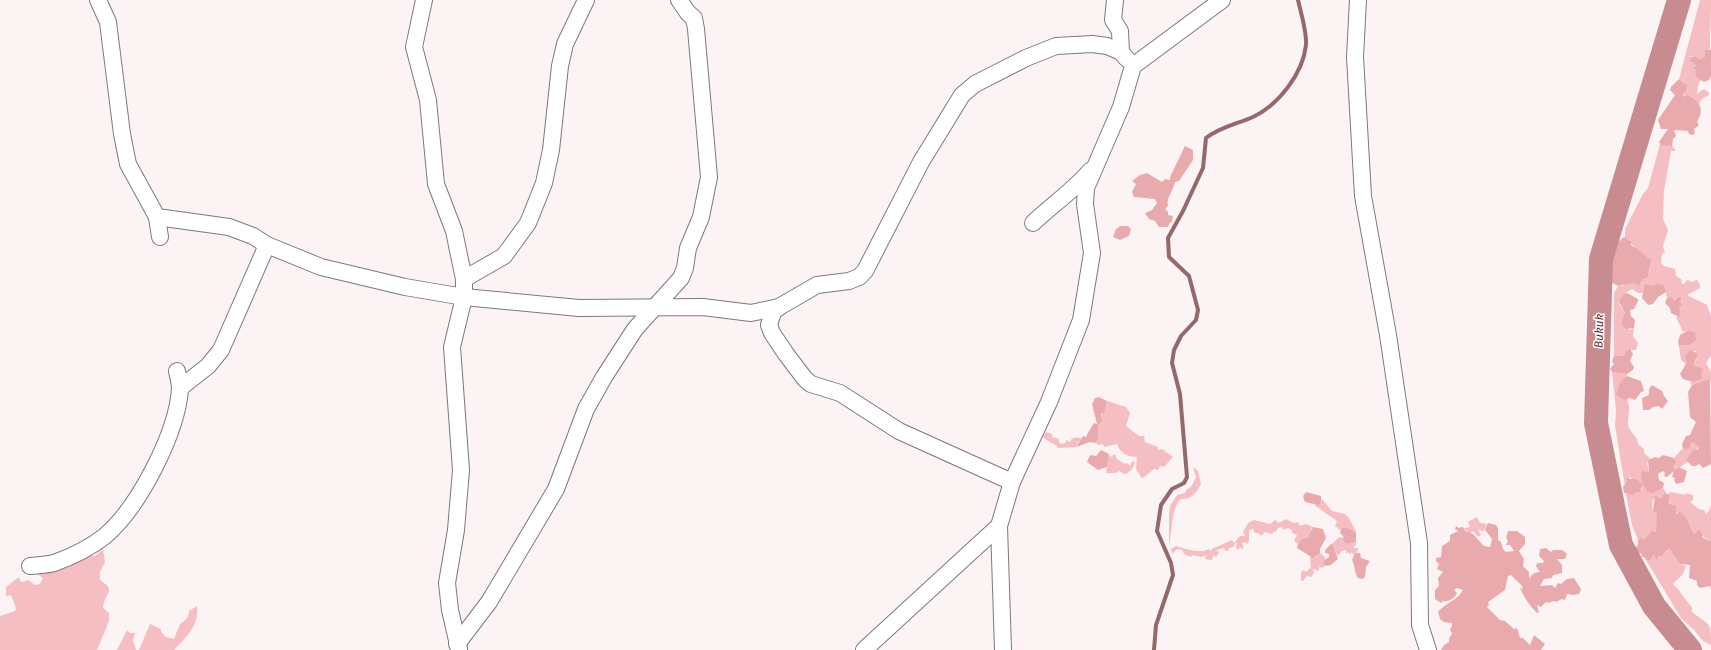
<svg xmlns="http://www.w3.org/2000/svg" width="1711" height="650" font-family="'Fira Sans',sans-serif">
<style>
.green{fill:#f5bec2}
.forest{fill:#e9aaae}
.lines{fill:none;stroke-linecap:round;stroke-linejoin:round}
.stream{stroke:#94696c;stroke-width:4}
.river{stroke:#c88c90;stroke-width:24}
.street-casing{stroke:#7f7878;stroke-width:18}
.street{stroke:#fff;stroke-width:16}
.labels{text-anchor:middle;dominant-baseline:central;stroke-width:3;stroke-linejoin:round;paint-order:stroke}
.water-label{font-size:12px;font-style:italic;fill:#651c29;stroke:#fff}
</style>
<rect width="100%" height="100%" fill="#fcf3f4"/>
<g class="green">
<path d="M1700 0H1711C1711 18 1710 32 1710 49H1705V57L1700 59 1695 56H1691L1689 61 1696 65 1693 69H1697V75L1701 79 1698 86 1697 94 1704 89 1709 93V95L1702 99 1698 105 1692 100 1684 97 1685 83 1679 79Z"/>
<path d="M1660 144 1672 146 1675 149V151H1671L1664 191 1663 219 1668 230 1663 246 1665 252 1662 254 1661 263 1664 266 1675 269 1676 276 1681 279 1682 284H1684L1687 280 1693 282 1696 279 1700 284V288L1687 295 1707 305 1711 316V355L1706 363 1711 372V380L1692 385 1690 382H1693L1702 375 1697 367 1693 365 1697 358 1696 351H1692L1686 364 1681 360 1679 346 1690 345 1696 340 1689 330 1683 332 1676 317H1678L1679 307 1682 306V300L1667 298 1664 285 1657 283 1653 286H1644L1643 293H1638L1632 289 1625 293 1619 304 1625 313 1622 319V325L1630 330 1634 328 1633 336 1638 343 1636 350H1628L1625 355 1614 356V293L1618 286H1623L1626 284 1646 279C1659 262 1635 248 1625 238V229L1643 194 1648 188Z"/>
<path d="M1612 372 1627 374V376L1621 381 1618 397 1627 399C1631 408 1628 415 1628 424 1628 431 1638 436 1638 444L1644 449V453L1650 458 1647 463 1649 472H1646V489L1659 490 1663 488 1667 494 1671 492 1686 495 1685 493 1693 495V500L1690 502 1699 509 1704 510 1706 514 1709 511 1711 505V540L1708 541 1697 531 1694 534 1686 517C1678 514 1670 510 1669 500L1653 499 1652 508 1657 514 1658 528 1665 534 1668 533 1673 536 1674 542 1671 552 1675 554 1680 564 1686 566 1683 574 1673 584C1681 591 1684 599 1692 607V612C1710 626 1711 621 1711 645L1703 641 1694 630 1681 618 1646 560H1648L1652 555 1656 557 1667 552V539L1657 538 1651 533 1644 540H1638L1632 525 1626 494 1642 490 1643 485 1629 477 1625 486 1615 426 1616 411Z"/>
<path d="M1107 401 1126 407 1130 413 1126 426 1139 436H1144L1145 442 1158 447V450L1162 449 1173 457 1164 467 1160 466 1158 470 1154 469 1143 478 1141 477 1136 469 1137 457C1127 457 1120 453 1117 444L1104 447 1103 444 1099 445 1095 443C1097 437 1096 429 1098 424 1101 416 1106 409 1107 401Z"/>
<path d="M1046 432 1052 434V437L1059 439V442L1061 444 1065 443 1067 440 1070 442C1071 437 1077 437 1081 438L1080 441 1078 442 1076 447 1058 448C1054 442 1047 442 1043 437Z"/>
<path d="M1692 442 1699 447 1686 460 1688 462 1675 470 1673 466 1676 463 1674 458 1683 448 1686 450Z"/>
<path d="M1109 454 1110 457 1115 454 1117 459 1125 464 1127 463 1130 466 1132 461 1135 462C1134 468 1130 472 1125 474L1119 471 1116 473H1106Z"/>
<path d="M1193 467 1198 471 1201 484C1196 494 1191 500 1180 499 1171 511 1172 531 1169 546V515L1170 506 1177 495 1185 493 1187 489 1191 487 1196 477Z"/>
<path d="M1322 499 1332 511 1345 514 1349 518 1356 532 1348 528 1340 530 1335 526 1337 521 1314 505 1321 502Z"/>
<path d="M1477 517 1480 523 1487 524 1484 531 1478 530 1481 535 1478 537 1473 531 1469 534 1464 528 1470 527 1468 522Z"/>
<path d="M1286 519 1294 523 1298 522 1300 526 1306 524 1313 527 1311 529 1312 533 1298 544 1294 541 1297 535 1292 533V530L1288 528 1283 530 1282 527 1278 528 1276 532 1274 531 1272 534 1264 532 1262 536 1258 533H1255L1253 529 1249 530V540L1247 545 1246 542 1242 543 1244 548 1242 549 1240 547 1238 550 1236 548 1237 543H1235L1234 547 1229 548 1228 551H1226L1223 548 1215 551H1218L1219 553 1216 557 1213 555 1212 560 1205 559 1206 555 1201 557 1193 555 1191 557 1184 554 1182 550 1177 549 1172 554 1171 549 1176 546C1186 549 1200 554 1209 549L1211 551 1212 549 1232 540 1234 543 1240 536H1245L1243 532 1248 523 1254 520 1270 524 1275 520 1279 523Z"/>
<path d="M1339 537 1343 538 1349 544 1356 542V545L1354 546V548H1358L1357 553 1354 555 1351 552 1350 555 1348 552 1346 554V550L1342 551 1338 556 1332 544Z"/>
<path d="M103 549 105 562 100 572V580L108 586 109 591 104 602 103 608 109 613V621L97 650H0V616L15 611 16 608 11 595 6 596V587L19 577 20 581 23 582 28 580 35 585 40 584 43 578 36 573 46 571 50 573 89 555 95 556Z"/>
<path d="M1320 553 1326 558 1323 561 1325 565 1323 568 1319 567V571L1313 569 1314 573 1311 577 1307 576 1303 581H1301V572L1304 570 1306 572 1311 567 1310 557H1315Z"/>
<path d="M197 606C200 624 186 638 174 650H139L150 624 161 629V632L166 637 174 639 180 624C185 622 189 616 189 611Z"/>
<path d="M127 630 130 633H135L133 641 136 650H117Z"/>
</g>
<g class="forest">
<path d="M1705 49 1711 50V76L1709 80 1704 82 1697 78 1695 72 1697 69H1693L1696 65 1689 61 1691 57 1695 56 1700 59 1705 57Z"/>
<path d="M1679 79 1687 85V89L1683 95 1684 97 1687 95C1700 101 1705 109 1697 122L1699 125 1694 129 1695 133 1693 135 1689 134 1688 131 1674 130 1676 136 1673 139 1672 146 1661 145 1659 142 1668 129H1661L1658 120 1675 95 1670 90 1671 87Z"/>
<path d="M1185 146 1193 150V160L1179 181 1175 182C1173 192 1166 197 1168 206L1165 209 1168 212V215L1173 216 1172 221 1169 224 1168 227H1159L1155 221 1149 219 1145 213 1152 210 1157 203 1155 199 1134 197 1132 192 1136 184 1132 181 1140 175 1147 173 1162 182 1165 179 1170 180V177Z"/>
<path d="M1120 226H1128L1131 229 1129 236 1120 240 1113 237 1116 229Z"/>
<path d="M1624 237 1631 242V245C1640 249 1643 255 1651 260L1648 277 1641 281 1639 286 1634 283 1618 286 1611 282 1612 278 1607 274 1605 263 1610 253 1608 248 1612 242 1617 243Z"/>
<path d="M1657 283 1664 285 1666 292 1658 297 1653 304 1648 305 1642 298 1644 286 1647 284 1653 286Z"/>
<path d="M1625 293H1627L1638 299V301L1634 309 1630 310 1631 316 1635 320 1634 328 1626 329 1622 325V319L1625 313 1619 302Z"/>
<path d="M1671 297 1675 300 1678 297 1681 298 1682 306 1679 307 1680 315 1679 317 1671 313 1670 308 1665 303 1667 298Z"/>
<path d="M1689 330 1695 333 1696 340 1690 345 1679 346 1678 342 1680 335Z"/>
<path d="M1630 349 1633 354 1630 361 1634 367 1633 370 1627 374 1612 372 1610 369 1614 364 1612 362 1614 356 1625 355V352Z"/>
<path d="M1690 350 1697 353V357L1693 365 1703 369 1701 373 1703 378 1693 382 1683 379 1680 374 1687 362 1685 357Z"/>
<path d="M1627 376 1641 381 1644 391 1641 392 1635 400 1630 398 1625 400 1618 397 1616 394 1621 381Z"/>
<path d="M1710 379 1711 464 1703 468 1699 464 1696 466H1692L1686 460 1694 449 1698 450 1699 447 1692 442 1689 448 1686 450 1683 448 1682 444 1686 436 1690 435 1696 422 1690 417 1688 392 1692 385Z"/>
<path d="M1652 385 1662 391 1664 396 1668 401 1662 409 1659 406 1653 407 1649 410H1643L1642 398 1649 395V389Z"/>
<path d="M1099 397 1107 401 1104 413 1101 414 1102 422 1098 424V438L1095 443 1090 442 1076 447 1083 436 1086 437C1088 432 1091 428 1094 423L1097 424 1092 404 1095 398Z"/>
<path d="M1101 450 1109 454 1107 467 1098 470 1087 462 1090 455 1096 456Z"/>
<path d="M1663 455 1674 458 1676 463 1673 466 1675 470 1679 467 1687 471 1684 482 1676 484 1674 480 1675 478 1672 477 1674 471 1667 477 1664 476 1665 473 1663 471 1658 474 1659 480 1664 483 1663 488 1652 493 1648 492 1643 485 1640 492H1635L1633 495 1624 493 1623 487 1627 481V477L1630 479H1636L1643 484 1641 478 1642 471 1649 472 1648 460 1655 457 1659 458Z"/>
<path d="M1306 492 1321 496V502L1319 505 1305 502 1303 496Z"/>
<path d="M1664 494 1669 495V504L1676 506V514L1680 512 1686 517 1694 534 1699 529 1702 534V537L1708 541 1711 540V590L1710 586 1700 588 1697 585V581L1689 578 1690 565 1680 564 1669 548 1662 556H1659L1657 560 1654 555 1650 560H1646L1644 557H1641L1642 554 1634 552V549L1638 545V540L1642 538 1644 540 1652 531 1656 532 1657 514 1653 511 1655 496 1661 499Z"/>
<path d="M1488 523 1496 525 1498 528V540L1501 542 1503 549 1506 552 1514 551 1510 545H1506L1508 541 1506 538 1508 531H1517L1525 537V544L1519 551 1524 559 1523 566 1529 572V578L1534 573 1540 572 1536 566 1537 563H1543L1544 561 1539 556 1540 549 1546 548 1551 552 1553 550H1562L1567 554 1565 559H1557L1562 565V573L1553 575 1552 578 1544 579 1540 586 1552 585 1555 588 1558 583 1561 584 1567 579 1574 578 1581 589 1579 594 1573 595 1567 594 1565 600 1562 599 1556 602 1554 601 1548 603 1546 602 1541 607 1537 605 1539 612 1537 613C1529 605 1525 599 1520 588L1523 589 1522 586 1511 575 1508 576 1505 590 1488 602 1489 605 1487 607 1500 620 1505 621 1514 629 1517 628 1520 638H1523L1530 645 1534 635 1545 644 1541 650H1441L1444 645 1449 642V638L1452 634 1450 629 1452 626V623L1444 622 1440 619 1438 612C1445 603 1457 601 1463 590L1457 588 1454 590 1457 593C1455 598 1449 602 1443 601L1441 603 1435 599V590L1439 586 1438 578 1443 572 1437 569 1439 564 1436 561V558L1441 557 1442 546 1450 541V535L1458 531 1455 529 1456 526 1459 528 1462 527 1464 528 1465 531 1473 534 1484 546 1490 547 1492 539 1485 530Z"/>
<path d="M1313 527 1323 529 1326 538 1320 549V553L1313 558 1297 548 1298 544 1302 539 1308 537Z"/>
<path d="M1342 528H1348L1356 532V542L1349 544 1344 542 1343 536 1340 533Z"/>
<path d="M1331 544 1333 545 1338 559C1333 562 1331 568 1324 565L1323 561 1329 557V554L1325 553V550Z"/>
<path d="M1357 553H1360L1361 558 1370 561 1366 567 1365 577 1362 579 1358 578C1354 572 1355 565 1352 560L1354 555Z"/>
</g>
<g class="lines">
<path class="stream" d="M1154 650 1156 625 1173 575 1171 563 1157 531 1161 505 1172 489 1184 483 1187 477 1180 394 1172 363 1174 350 1181 336 1196 320 1198 310 1189 276 1169 257 1168 238 1183 211 1203 168 1206 138C1220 127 1237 124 1253 117 1278 105 1303 74 1306 45 1307 33 1301 13 1298 0"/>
<path class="river" d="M1679 0 1601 259 1596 423 1621 545 1654 606 1690 650"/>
<defs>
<g id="street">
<path d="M98 0 108 22 122 134 128 164 157 217 160 237"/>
<path d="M424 0 414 47 428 100 436 184 454 231 464 279V297L452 347 461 470 456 530 447 583 450 610 459 649"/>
<path d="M1115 0 1113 20 1120 31 1121 52 1127 59"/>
<path d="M1358 0 1355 57 1363 196 1388 335 1419 543 1420 625 1428 650"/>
<path d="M157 217 229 227 253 236 267 245 321 267 405 287 464 297 579 308 703 307 751 313 779 307"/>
<path d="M1033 223C1052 205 1074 190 1090 171"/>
<path d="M464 279 504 256 528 223 544 183 551 150 560 66 565 44 586 0"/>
<path d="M180 388 208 366 221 350 267 245"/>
<path d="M1012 482 899 431 840 393 811 384 805 379 786 354 772 333 769 325 773 312 779 307 817 285 849 281 859 277 865 271 921 162 962 95 975 84 1026 58 1056 46 1092 44 1107 46 1121 52"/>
<path d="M999 526 1003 650"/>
<path d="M30 566C37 565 47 565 54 563 71 557 91 547 105 536 139 507 177 433 180 389 180 383 178 376 177 371"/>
<path d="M457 644 489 602 556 489 586 409 604 377 635 329 681 278 685 268 688 248 701 217 709 177 696 29 694 18 688 13 679 0"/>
<path d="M864 650 999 526 1012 482 1049 402 1081 320 1092 253 1085 204 1086 188 1121 107 1133 66 1222 0"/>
</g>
</defs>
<use href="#street" class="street-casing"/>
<use href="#street" class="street"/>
</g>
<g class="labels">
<g class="water-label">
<text transform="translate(1599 331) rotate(-88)">Bukuk</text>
</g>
</g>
</svg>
